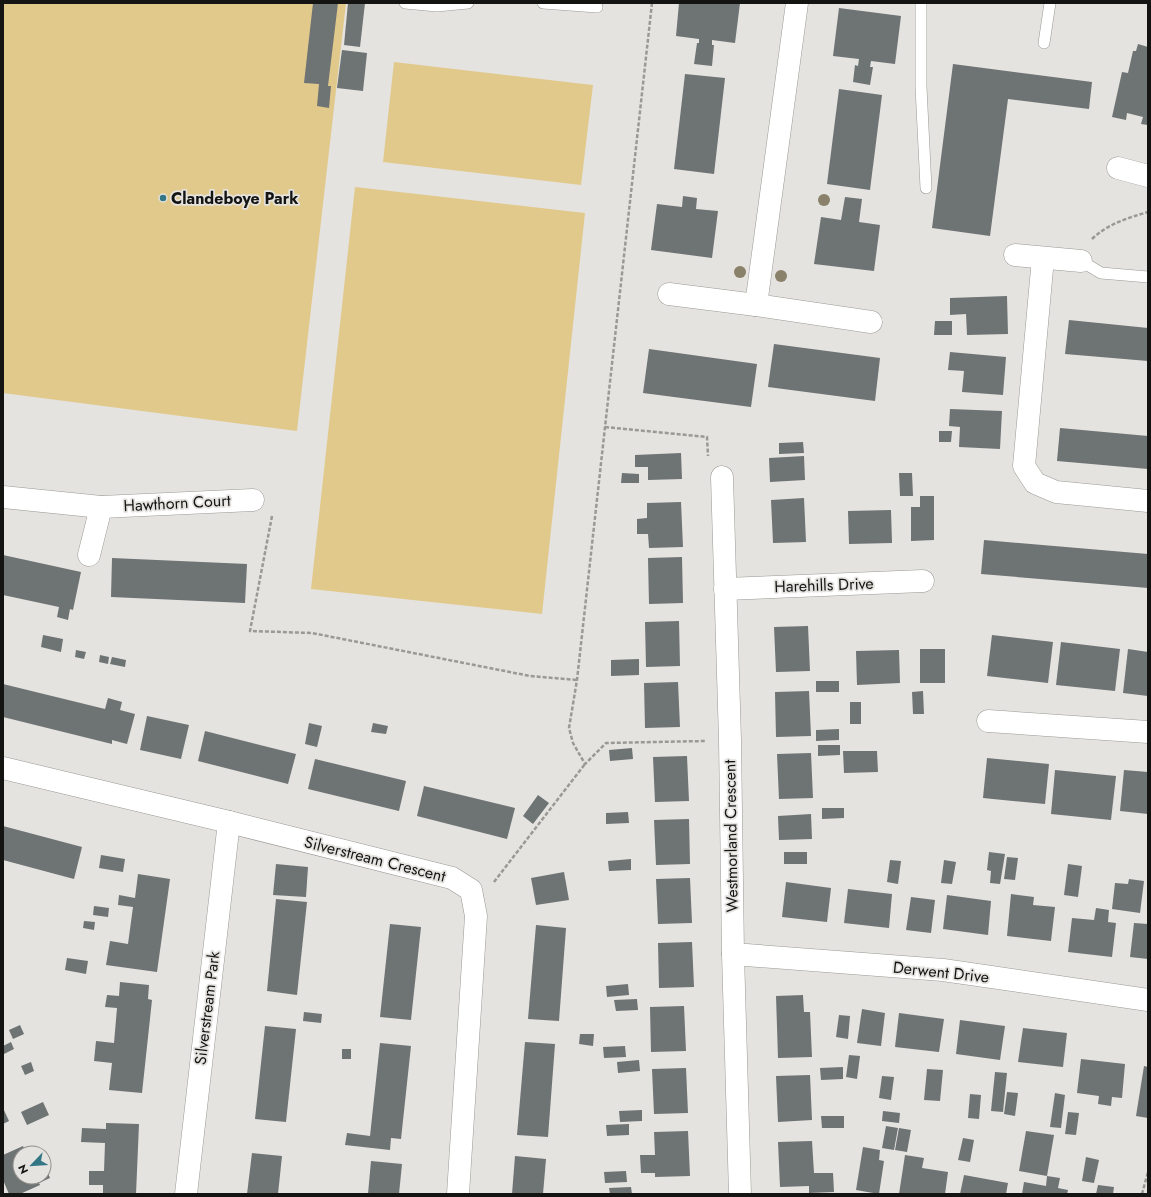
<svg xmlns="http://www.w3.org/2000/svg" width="1151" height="1197" font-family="Jost,sans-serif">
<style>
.green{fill:#e1c98b}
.building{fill:#6e7374}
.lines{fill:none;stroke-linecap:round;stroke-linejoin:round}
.lane-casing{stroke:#9a9995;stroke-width:12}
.street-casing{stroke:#9a9995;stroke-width:23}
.path{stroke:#9a9995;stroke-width:2.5;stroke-dasharray:4 2;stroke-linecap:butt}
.lane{stroke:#fff;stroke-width:11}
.street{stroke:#fff;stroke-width:22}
.tree{fill:#898169}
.poi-dot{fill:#337787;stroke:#e5e3df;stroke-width:1.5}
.labels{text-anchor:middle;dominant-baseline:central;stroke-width:3.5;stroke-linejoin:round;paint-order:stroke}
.poi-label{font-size:16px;font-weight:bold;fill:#141412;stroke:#e5e3df;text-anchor:start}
.street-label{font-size:16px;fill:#141412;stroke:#e5e3df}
</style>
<rect width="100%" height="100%" fill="#e5e3df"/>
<g class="green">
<path d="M3 3H346L297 431 3 393Z"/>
<path d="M394 62 593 85 581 185 383 162Z"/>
<path d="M355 187 585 213 542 614 311 589Z"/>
</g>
<g class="building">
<path d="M313 3H338L328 86H331L329 108 317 106 319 84 304 83Z"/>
<path d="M348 3H365L360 47 344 45Z"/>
<path d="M679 3H740L735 43 712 40V45H714L712 66 694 64 697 43H699V39L676 36Z"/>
<path d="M839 8 901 16 895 64 871 61 870 67H873L870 85 853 82 855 65 858 66 859 59 833 56Z"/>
<path d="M1138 44 1148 47V125L1141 124 1143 117 1127 113 1126 120 1112 117 1122 72 1128 73 1133 51H1136Z"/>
<path d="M342 50 367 53 363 91 337 88Z"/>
<path d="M953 64 1092 82 1089 109 1008 99 990 236 932 228Z"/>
<path d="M685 74 725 78 714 174 674 169Z"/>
<path d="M839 89 882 95 870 190 827 184Z"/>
<path d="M683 196 697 198 696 209 718 211 712 258 651 250 657 204 682 207Z"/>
<path d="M845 197 862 199 859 222 880 225 874 271 814 264 821 217 841 220Z"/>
<path d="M1007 296 1008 334 967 335 966 314 950 315V298Z"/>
<path d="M1069 320 1148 328V361L1065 354Z"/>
<path d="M935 321H952V335H934Z"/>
<path d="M774 344 880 358 875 401 768 387Z"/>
<path d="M649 349 757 364 751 407 643 393Z"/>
<path d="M950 352 1006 357 1003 395 962 392 964 371 948 370Z"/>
<path d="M950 409 1002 411 1000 449 959 447 960 427 949 426Z"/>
<path d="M1060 428 1148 436V469L1057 461Z"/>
<path d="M939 431H952L951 442H939Z"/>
<path d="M803 442 804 453 779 454V443Z"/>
<path d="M681 453 682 479 648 480V467H635V455Z"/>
<path d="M804 456 805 480 770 482 769 458Z"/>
<path d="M622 473 639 474V483H621Z"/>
<path d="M899 473H912L913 496H900Z"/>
<path d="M920 496H934V540L911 541V507H920Z"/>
<path d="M804 498 806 542 773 543 771 500Z"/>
<path d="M681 502 683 547 649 548 648 534H637V519L647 518V503Z"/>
<path d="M891 510 892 543 849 544 848 511Z"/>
<path d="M984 540 1148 554V588L981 574Z"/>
<path d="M3 555 81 572 73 610 70 609 68 620 57 617 59 607 3 595Z"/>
<path d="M682 557 683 603 649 604 648 558Z"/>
<path d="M112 558 247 564 245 603 111 597Z"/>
<path d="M679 621 680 666 646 667 645 622Z"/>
<path d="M808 626 810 671 776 672 774 627Z"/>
<path d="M43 635 63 639 61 652 41 647Z"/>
<path d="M992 635 1053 642 1048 683 987 676Z"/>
<path d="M1061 642 1120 649 1115 691 1056 685Z"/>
<rect x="920" y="649" width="25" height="34"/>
<path d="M1128 649 1148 652V696L1123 693Z"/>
<path d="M76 650 86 652 84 659 75 657Z"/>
<path d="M899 650 900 683 857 685 856 651Z"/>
<path d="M100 655 109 657 108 664 99 662Z"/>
<path d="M112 657 126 660 125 667 110 664Z"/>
<path d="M639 659V675L611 676V660Z"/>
<rect x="816" y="681" width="23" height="11"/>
<path d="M678 682 680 727 645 728 644 683Z"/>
<path d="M3 684 105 709 108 698 122 702 120 710 135 714 127 744 112 740V744L3 717Z"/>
<path d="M809 691 811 736 776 737 775 692Z"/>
<path d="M923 691 924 714H913L912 692Z"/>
<rect x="850" y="702" width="11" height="22"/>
<path d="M147 716 189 725 181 759 140 750Z"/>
<path d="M309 723 322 726 317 747 305 744Z"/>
<path d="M373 723 388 726 386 734 371 732Z"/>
<path d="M839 729V740L816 741V730Z"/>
<path d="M205 731 296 754 288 784 198 761Z"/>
<path d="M818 745H840V755L818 756Z"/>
<path d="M632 748 633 759 610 761 609 750Z"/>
<path d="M843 751H877L878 772 844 773Z"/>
<path d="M811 753 813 798 779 799 777 754Z"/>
<path d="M687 756 689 801 655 802 653 757Z"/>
<path d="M987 758 1049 764 1045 804 983 798Z"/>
<path d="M315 759 406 781 399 811 308 789Z"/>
<path d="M1055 770 1116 776 1111 820 1051 814Z"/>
<path d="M1124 770 1148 772V814L1120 811Z"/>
<path d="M424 786 515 808 507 839 417 816Z"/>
<path d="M538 795 549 803 533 824 523 816Z"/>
<path d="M822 808H844V818L822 819Z"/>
<path d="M628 812 629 823 606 824V813Z"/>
<path d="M811 814 812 839 779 840 778 816Z"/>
<path d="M689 819 690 864 656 865 654 820Z"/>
<path d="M3 826 82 847 74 879 3 860Z"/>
<rect x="784" y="852" width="23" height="12"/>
<path d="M989 852 1005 854 1000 884 990 883 991 871 987 870Z"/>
<path d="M101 855 125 859 123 872 99 868Z"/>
<path d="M1007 857 1018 858 1015 880 1004 879Z"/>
<path d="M631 859V870L609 871 608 861Z"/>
<path d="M890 860 901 861 898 884 887 882Z"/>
<path d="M944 860 956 862 952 884 941 883Z"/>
<path d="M276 864 308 867 306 897 273 895Z"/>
<path d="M1068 864 1082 866 1078 897 1064 895Z"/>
<path d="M564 872 569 900 536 905 531 878Z"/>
<path d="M138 874 170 879 157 972 106 965 110 941 128 944 133 907 118 905 119 895 135 898Z"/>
<path d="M690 878 692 923 658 924 656 879Z"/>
<path d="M1129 879 1144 881 1140 913 1112 909 1115 883 1128 884Z"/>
<path d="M786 882 831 888 827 922 782 917Z"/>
<path d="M848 889 892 894 889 928 844 923Z"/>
<path d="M1011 894 1034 897 1033 905 1055 907 1051 941 1007 936Z"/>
<path d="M947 895 991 901 988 935 943 929Z"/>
<path d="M911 897 935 900 931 933 906 930Z"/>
<path d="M276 899 307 902 297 995 267 991Z"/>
<path d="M94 906 109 908 108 917 93 915Z"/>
<path d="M1096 908 1109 910 1108 922 1116 923 1112 957 1068 952 1072 918 1094 920Z"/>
<path d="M84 921 95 922 94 930 83 928Z"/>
<path d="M1134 923 1148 924V959L1130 957Z"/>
<path d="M390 924 421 927 411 1020 380 1017Z"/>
<path d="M536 925 566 928 559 1021 528 1019Z"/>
<path d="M692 942 694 987 659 988 658 943Z"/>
<path d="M67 958 88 961 86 974 65 970Z"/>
<path d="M120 982 149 985 148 999 152 1000 142 1093 109 1090 112 1063 94 1061 96 1041 114 1043 117 1008 105 1007 107 995 119 996Z"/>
<path d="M628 984 629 995 607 997 606 986Z"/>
<path d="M803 995 804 1012H810L812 1057 778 1058 776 996Z"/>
<path d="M637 999 638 1010 616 1011 614 1000Z"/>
<path d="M684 1006 686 1051 651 1052 650 1007Z"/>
<path d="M862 1009 885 1013 881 1046 857 1043Z"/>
<path d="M304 1012 322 1014 321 1023 303 1021Z"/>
<path d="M899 1013 944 1019 939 1052 895 1047Z"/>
<path d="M839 1015 850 1016 848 1039 836 1037Z"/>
<path d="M960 1020 1005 1026 1000 1060 956 1054Z"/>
<path d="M20 1025 24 1034 13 1039 9 1030Z"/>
<path d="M265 1026 296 1029 286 1122 255 1119Z"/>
<path d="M1023 1028 1067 1033 1063 1067 1018 1062Z"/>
<path d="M580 1034H594L593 1046 579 1044Z"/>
<path d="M11 1042 14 1049 4 1054 3 1046Z"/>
<path d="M525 1042 555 1044 548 1137 517 1135Z"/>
<path d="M380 1043 411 1046 401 1139 391 1138 390 1150 345 1145 347 1133 370 1136Z"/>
<path d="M625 1046 626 1057 604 1058 603 1047Z"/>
<rect x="342" y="1049" width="9" height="10"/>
<path d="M849 1055 860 1056 857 1079 846 1077Z"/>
<path d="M1081 1059 1125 1064 1122 1098 1112 1097 1111 1106 1098 1104 1099 1096 1077 1093Z"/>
<path d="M639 1060 640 1071 618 1073 617 1062Z"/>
<path d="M31 1062 34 1071 25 1075 21 1066Z"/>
<path d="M1144 1066 1148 1067V1118L1136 1116Z"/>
<path d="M843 1067V1079L821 1080 820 1068Z"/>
<path d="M686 1068 688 1113 654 1114 652 1069Z"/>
<path d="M927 1069 943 1070 940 1101 924 1100Z"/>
<path d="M995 1072 1007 1073 1003 1112 991 1111Z"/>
<path d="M810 1075 812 1120 778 1122 776 1076Z"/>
<path d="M882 1076 894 1077 891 1100 879 1098Z"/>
<path d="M1007 1092 1018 1093 1015 1116 1004 1114Z"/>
<path d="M1055 1093 1065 1095 1061 1128 1050 1127Z"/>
<path d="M970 1094 981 1095 979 1119 968 1118Z"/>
<path d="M43 1102 49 1115 27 1125 21 1112Z"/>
<path d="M3 1108 9 1121 3 1124Z"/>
<path d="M642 1110V1121L620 1122 619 1111Z"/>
<path d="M883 1111 900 1113 899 1123 882 1121Z"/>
<path d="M1068 1112 1079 1113 1076 1135 1065 1134Z"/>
<path d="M821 1116H844V1128H822Z"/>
<path d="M106 1123 139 1124 136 1194H103V1185H89V1171H104L105 1143 81 1142 82 1128 106 1129Z"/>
<path d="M629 1124V1135L607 1136 606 1125Z"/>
<path d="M886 1126 898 1128 894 1150 882 1148Z"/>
<path d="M899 1128 911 1130 907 1152 895 1150Z"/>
<path d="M688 1131 690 1176 655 1177V1173H641L640 1155H655L654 1132Z"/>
<path d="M1026 1131 1054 1135 1047 1176 1019 1171Z"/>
<path d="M963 1138 974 1140 970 1162 958 1160Z"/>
<path d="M812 1141 814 1173H833L834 1192 809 1193V1186L780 1187 778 1142Z"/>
<path d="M23 1146 26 1153H20V1177H44V1163L50 1178 39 1183 40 1185 20 1194H9L3 1180V1155Z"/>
<path d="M863 1147 880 1150 879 1160 884 1161 879 1194 856 1190Z"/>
<path d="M252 1153 282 1156 278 1194H247Z"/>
<path d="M905 1155 924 1158 922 1168 948 1172 945 1194H899Z"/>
<path d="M515 1156 546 1159 543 1194H512Z"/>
<path d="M1086 1157 1099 1160 1094 1183 1082 1181Z"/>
<path d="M371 1161 402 1164 399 1194H368Z"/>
<path d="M626 1171 627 1182 605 1183 604 1172Z"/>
<path d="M964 1175 1008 1183 1006 1194H960Z"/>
<path d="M1047 1176 1060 1178 1058 1188 1068 1190 1067 1194H1022L1024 1182 1046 1186Z"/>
<path d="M1098 1185 1114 1187 1113 1194H1096Z"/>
<path d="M631 1187 632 1194H610L609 1188Z"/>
</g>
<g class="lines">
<defs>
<g id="lane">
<path d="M405 3 437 6 468 3"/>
<path d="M543 3 597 7"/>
<path d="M921 3V87L926 188"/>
<path d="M1044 43 1050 3"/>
<path d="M1081 261 1101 273 1148 277"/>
</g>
<g id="street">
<path d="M797 3 756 305 871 322"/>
<path d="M1118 168 1148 176"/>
<path d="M1015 255 1081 261"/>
<path d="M1043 258 1024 466 1035 483 1056 492 1148 501"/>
<path d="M669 294 756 305"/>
<path d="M722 477 730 740 733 954 740 1194"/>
<path d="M3 497 101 507 253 500"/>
<path d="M89 555 101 507"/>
<path d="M725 589 923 581"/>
<path d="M988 721 1148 732"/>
<path d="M3 768 229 822 452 878 471 890 476 916 458 1194"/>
<path d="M733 954 943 970 1148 1000"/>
<path d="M186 1194 229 822"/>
</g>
</defs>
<use href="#lane" class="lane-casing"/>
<use href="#street" class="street-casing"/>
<g class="path">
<path d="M652 3 577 680 569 728 573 743 585 764 606 743 705 741"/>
<path d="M1092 239C1108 224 1127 218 1148 212"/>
<path d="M605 427 707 437 708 456"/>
<path d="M272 516 250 631 312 633 530 676 577 680"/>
<path d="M494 882 585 764"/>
<path d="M1142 1194 1148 1172"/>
</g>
<use href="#lane" class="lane"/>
<use href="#street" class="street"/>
</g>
<g class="tree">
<circle cx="824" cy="200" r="6"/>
<circle cx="740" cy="272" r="6"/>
<circle cx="781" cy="276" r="6"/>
</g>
<circle class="poi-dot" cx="163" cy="198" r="4"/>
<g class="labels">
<g class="poi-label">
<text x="171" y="198">Clandeboye Park</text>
</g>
<g class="street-label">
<text transform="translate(177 503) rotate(-3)">Hawthorn Court</text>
<text transform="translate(824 585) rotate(-2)">Harehills Drive</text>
<text transform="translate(731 836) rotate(-91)">Westmorland Crescent</text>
<text transform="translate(375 859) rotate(14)">Silverstream Crescent</text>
<text transform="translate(941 972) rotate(6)">Derwent Drive</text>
<text transform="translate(207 1008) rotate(-83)">Silverstream Park</text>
</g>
</g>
<rect width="1151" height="1197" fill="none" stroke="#141412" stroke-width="8"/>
<g transform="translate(32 1165) rotate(245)"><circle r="19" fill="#e5e3df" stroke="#91908d"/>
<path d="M0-3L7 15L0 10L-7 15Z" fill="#337787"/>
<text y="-6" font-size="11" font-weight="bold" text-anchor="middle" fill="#141412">N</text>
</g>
</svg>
